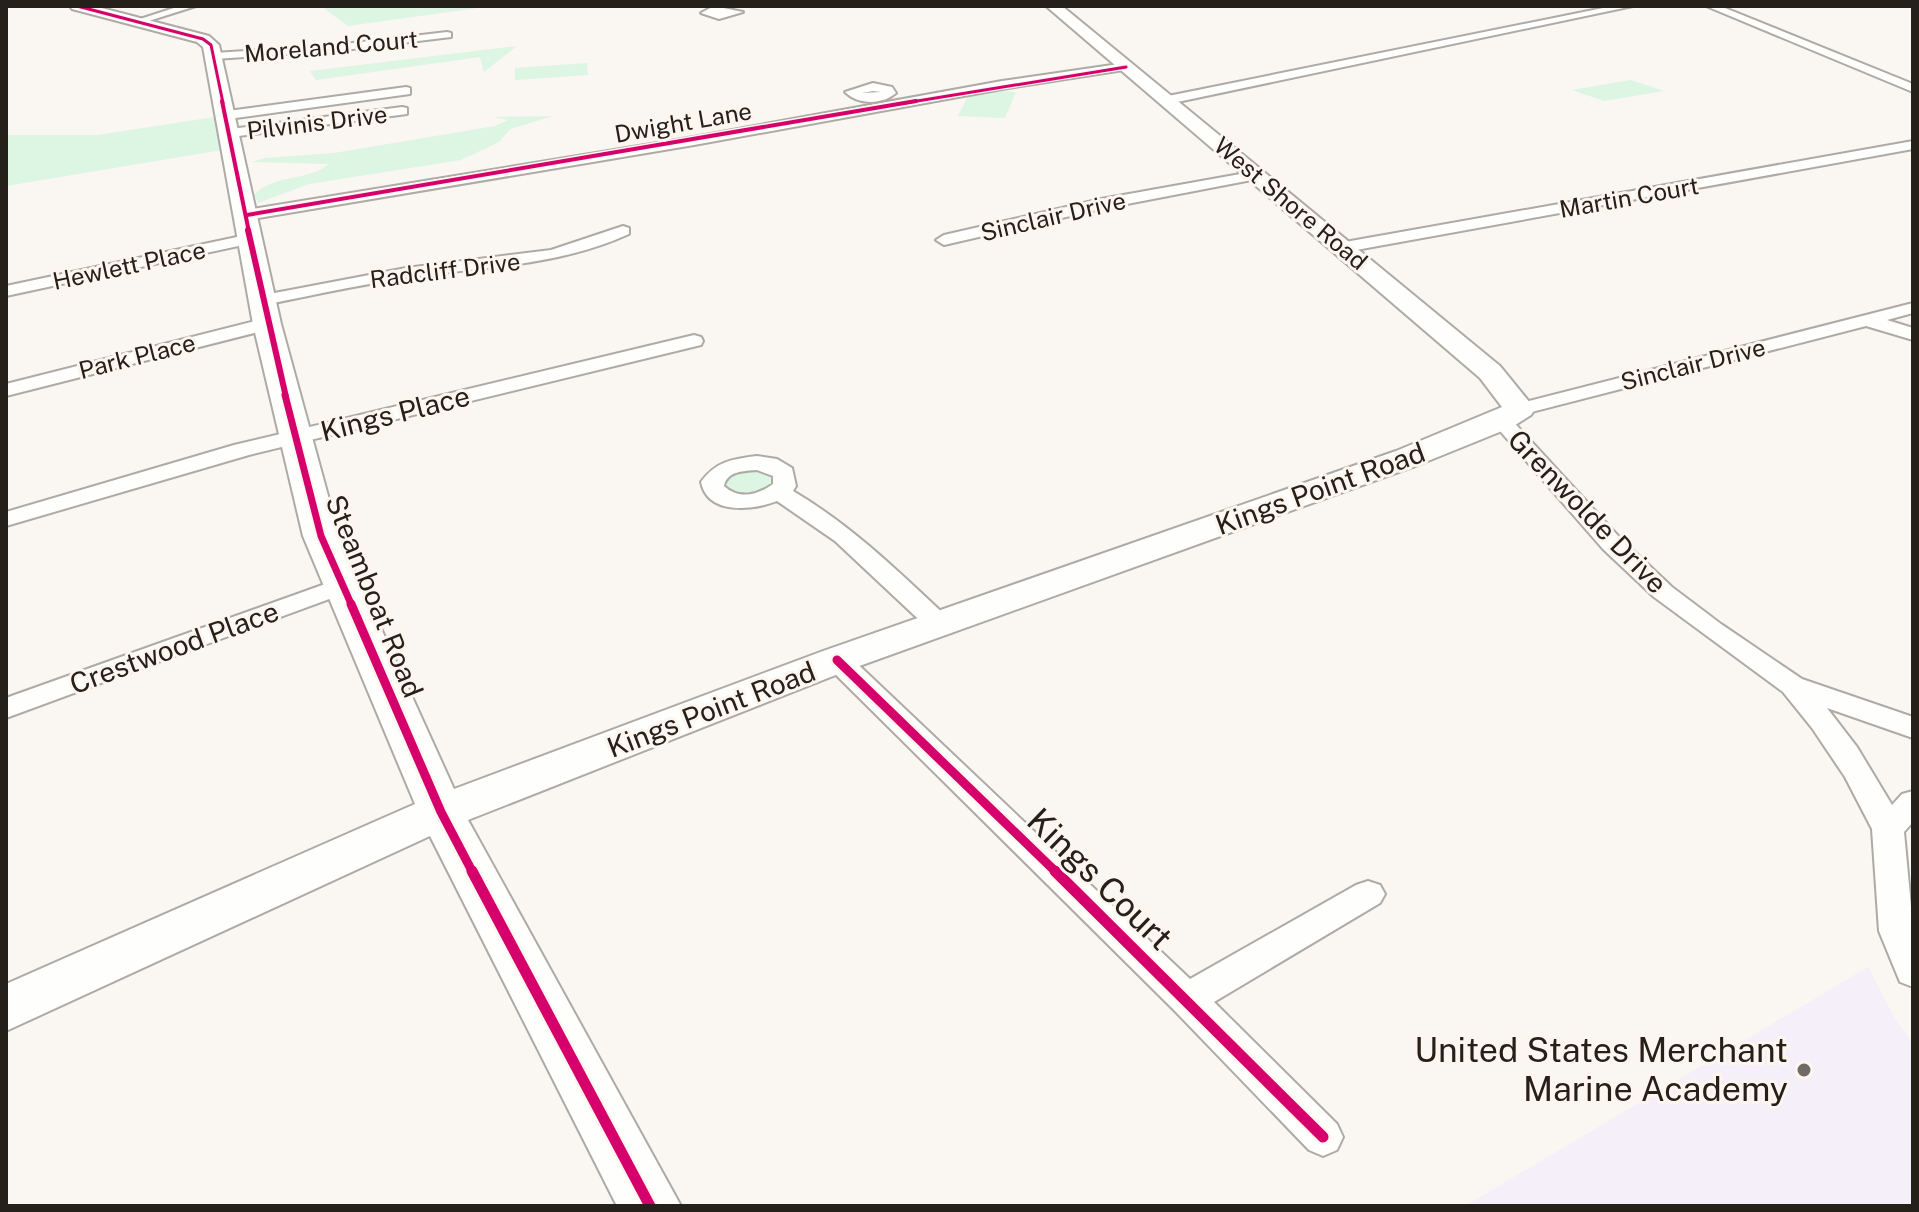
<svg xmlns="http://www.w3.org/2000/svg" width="1919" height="1212" font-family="'Public Sans',sans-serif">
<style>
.education{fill:#f4eff9}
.green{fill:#ddf5e3}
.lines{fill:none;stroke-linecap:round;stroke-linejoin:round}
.street-casing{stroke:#aeaaa5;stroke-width:4}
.secondary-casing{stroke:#aeaaa5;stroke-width:4}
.street{fill:#fefefd;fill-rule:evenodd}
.secondary{fill:#fefefd;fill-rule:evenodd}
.cycleway-far5-casing{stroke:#fdf6ef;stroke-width:5}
.cycleway-far4-casing{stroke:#fdf6ef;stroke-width:7}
.cycleway-far3-casing{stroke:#fdf6ef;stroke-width:9}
.cycleway-far2-casing{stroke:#fdf6ef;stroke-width:11}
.cycleway-far1-casing{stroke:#fdf6ef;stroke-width:14}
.cycleway-casing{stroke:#fdf6ef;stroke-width:16}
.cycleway-far5{stroke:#d6006c;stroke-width:3}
.cycleway-far4{stroke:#d6006c;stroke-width:4}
.cycleway-far3{stroke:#d6006c;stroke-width:6}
.cycleway-far2{stroke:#d6006c;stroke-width:7}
.cycleway-far1{stroke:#d6006c;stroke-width:9}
.cycleway{stroke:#d6006c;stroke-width:11}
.poi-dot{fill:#706b66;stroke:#fdf6ef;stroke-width:3}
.labels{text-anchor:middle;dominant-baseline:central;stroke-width:6;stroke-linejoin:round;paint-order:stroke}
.far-street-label{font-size:24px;fill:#26201a;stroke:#fdf6ef}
.street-label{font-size:28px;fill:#26201a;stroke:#fdf6ef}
.near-street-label{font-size:34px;fill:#26201a;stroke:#fdf6ef}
.near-poi-label{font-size:34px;fill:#26201a;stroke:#fdf6ef;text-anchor:end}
</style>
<rect width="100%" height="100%" fill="#faf6f2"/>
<path class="education" d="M1868 967 1893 1015 1913 1044V1206H1465Z"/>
<g class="green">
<path d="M321 6H492L348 26Z"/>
<path d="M517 46 484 72 480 57 316 80 310 71Z"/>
<path d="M587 63 588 75 515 80V68Z"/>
<path d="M1631 80 1664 91 1604 101 1572 90Z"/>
<path d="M971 90 1016 92 1005 118 958 116Z"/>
<path d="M228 115 234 148 6 186V135H97Z"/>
<path d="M553 116 510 129 499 142 461 160 309 184 258 203 254 195C275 173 308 182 329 164L252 162 265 158 334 153 495 126 508 120 493 117Z"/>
<path d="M752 467 774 473V487C755 494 741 499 724 487L730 474Z"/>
</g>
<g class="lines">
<defs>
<g id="street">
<path d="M180 6H196L136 25 131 22Z"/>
<path d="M714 6 743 12 719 19 701 13Z"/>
<path d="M1613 6H1633L1168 104 1162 100 1168 96Z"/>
<path d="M1706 6H1720L1913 84V92Z"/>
<path d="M447 32 451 33V37L344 50 215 59 209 56 215 53 344 44Z"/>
<path d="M1126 63 1130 65V69L1002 89 694 145 247 220 239 215 247 210 694 137 1002 81Z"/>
<path d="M873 83 892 87 896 93C882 105 858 105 845 92ZM873 91 881 92 862 93Z"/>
<path d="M406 87 410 88V94L228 119 222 115 228 111Z"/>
<path d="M402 107 407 108V114L231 137 224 133 231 129Z"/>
<path d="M1913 141V149L1345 252 1337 247 1345 242Z"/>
<path d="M1257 171 1262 172V178L1101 209 944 245 936 240 944 235 1101 199Z"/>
<path d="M623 226 629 228V234C563 264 496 266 426 275 372 282 318 294 264 305L255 300 264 295 406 268 551 250Z"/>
<path d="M251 234 259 239 257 242 6 296V286Z"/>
<path d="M1913 303V313L1887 320 1913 328V340L1866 326 1520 415 1510 409 1513 405Z"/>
<path d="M267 318 276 324 274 328 6 396V384Z"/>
<path d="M694 335 701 337 703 341 701 345 249 455 6 526V512L234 445Z"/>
<path d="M1501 414 1508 416 1621 539 1672 587 1721 624 1802 679 1913 717V738L1827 708 1857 747 1892 805 1902 794 1913 791V822L1904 832 1913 928V987L1900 982 1879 931 1872 829 1845 777 1812 728 1783 692 1654 597 1603 549 1494 424 1490 420Z"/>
<path d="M757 456 777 459 792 468 796 486 793 491C851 525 899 572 948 618L952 624 948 630H930L835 541 777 501C753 510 708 516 701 482 716 461 733 459 757 456ZM757 470 773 476V484C758 495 739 500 724 486 727 471 744 471 757 470Z"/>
<path d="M342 578 351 581 355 586 351 591 6 718V698Z"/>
<path d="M837 651 847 654 1190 979 1356 885 1368 881 1380 885 1385 894 1380 903 1214 1002 1337 1124 1343 1137 1337 1150 1323 1156 1309 1150 1174 1010 827 666 823 660 827 654Z"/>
</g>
<path id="secondary" d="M70 6H94L209 36 219 45 281 324 339 536 454 789 823 651 1396 451 1502 407 1480 378 1046 6H1062L1500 366 1535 409 1531 415 1512 427 1418 465 851 669 468 820 681 1206H617L430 836 6 1031V984L415 804 303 536 253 324 203 47 197 42 72 9Z"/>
</defs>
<use href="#street" class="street-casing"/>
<use href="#secondary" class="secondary-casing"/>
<use href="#street" class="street"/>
<use href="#secondary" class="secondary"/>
<defs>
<g id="cycleway-far5">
<path d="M77 6 203 39 211 45 223 103"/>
<path d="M905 103 1126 67"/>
</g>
<g id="cycleway-far4">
<path d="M222 101 249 232"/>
<path d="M247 215 916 101"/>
</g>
<path id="cycleway-far3" d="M248 230 286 397"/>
<path id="cycleway-far2" d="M285 395 321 536 352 606"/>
<g id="cycleway-far1">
<path d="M351 604 441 812 473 873"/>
<path d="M837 660 1057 873"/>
</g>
<g id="cycleway">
<path d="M472 871 650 1206"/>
<path d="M1055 871 1323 1137"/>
</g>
</defs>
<use href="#cycleway-far5" class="cycleway-far5-casing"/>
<use href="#cycleway-far4" class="cycleway-far4-casing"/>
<use href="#cycleway-far3" class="cycleway-far3-casing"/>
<use href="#cycleway-far2" class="cycleway-far2-casing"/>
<use href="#cycleway-far1" class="cycleway-far1-casing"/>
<use href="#cycleway" class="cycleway-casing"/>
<use href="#cycleway-far5" class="cycleway-far5"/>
<use href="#cycleway-far4" class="cycleway-far4"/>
<use href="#cycleway-far3" class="cycleway-far3"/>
<use href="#cycleway-far2" class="cycleway-far2"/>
<use href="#cycleway-far1" class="cycleway-far1"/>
<use href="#cycleway" class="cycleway"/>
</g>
<circle class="poi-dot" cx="1804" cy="1070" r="8"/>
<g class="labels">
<g class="far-street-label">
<text transform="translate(331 46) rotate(-5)">Moreland Court</text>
<text transform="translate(317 122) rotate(-7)">Pilvinis Drive</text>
<text transform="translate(683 122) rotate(-10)">Dwight Lane</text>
<text transform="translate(1629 197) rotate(-10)">Martin Court</text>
<text transform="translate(1291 203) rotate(40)">West Shore Road</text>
<text transform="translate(1053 216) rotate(-13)">Sinclair Drive</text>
<text transform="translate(129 265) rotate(-12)">Hewlett Place</text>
<text transform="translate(445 270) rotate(-7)">Radcliff Drive</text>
<text transform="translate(137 356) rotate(-14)">Park Place</text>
<text transform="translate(1693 364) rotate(-14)">Sinclair Drive</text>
</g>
<g class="street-label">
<text transform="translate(395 413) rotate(-14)">Kings Place</text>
<text transform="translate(1320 488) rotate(-20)">Kings Point Road</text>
<text transform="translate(1588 511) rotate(46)">Grenwolde Drive</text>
<text transform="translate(375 596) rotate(68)">Steamboat Road</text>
<text transform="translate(174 647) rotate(-20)">Crestwood Place</text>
<text transform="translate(711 709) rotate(-21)">Kings Point Road</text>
</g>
<g class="near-street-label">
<text transform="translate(1100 879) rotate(44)">Kings Court</text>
</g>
<g class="near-poi-label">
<text x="1788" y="1050">United States Merchant<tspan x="1788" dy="39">Marine Academy</tspan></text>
</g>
</g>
<rect width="1919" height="1212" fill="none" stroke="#26201a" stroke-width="16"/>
</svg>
